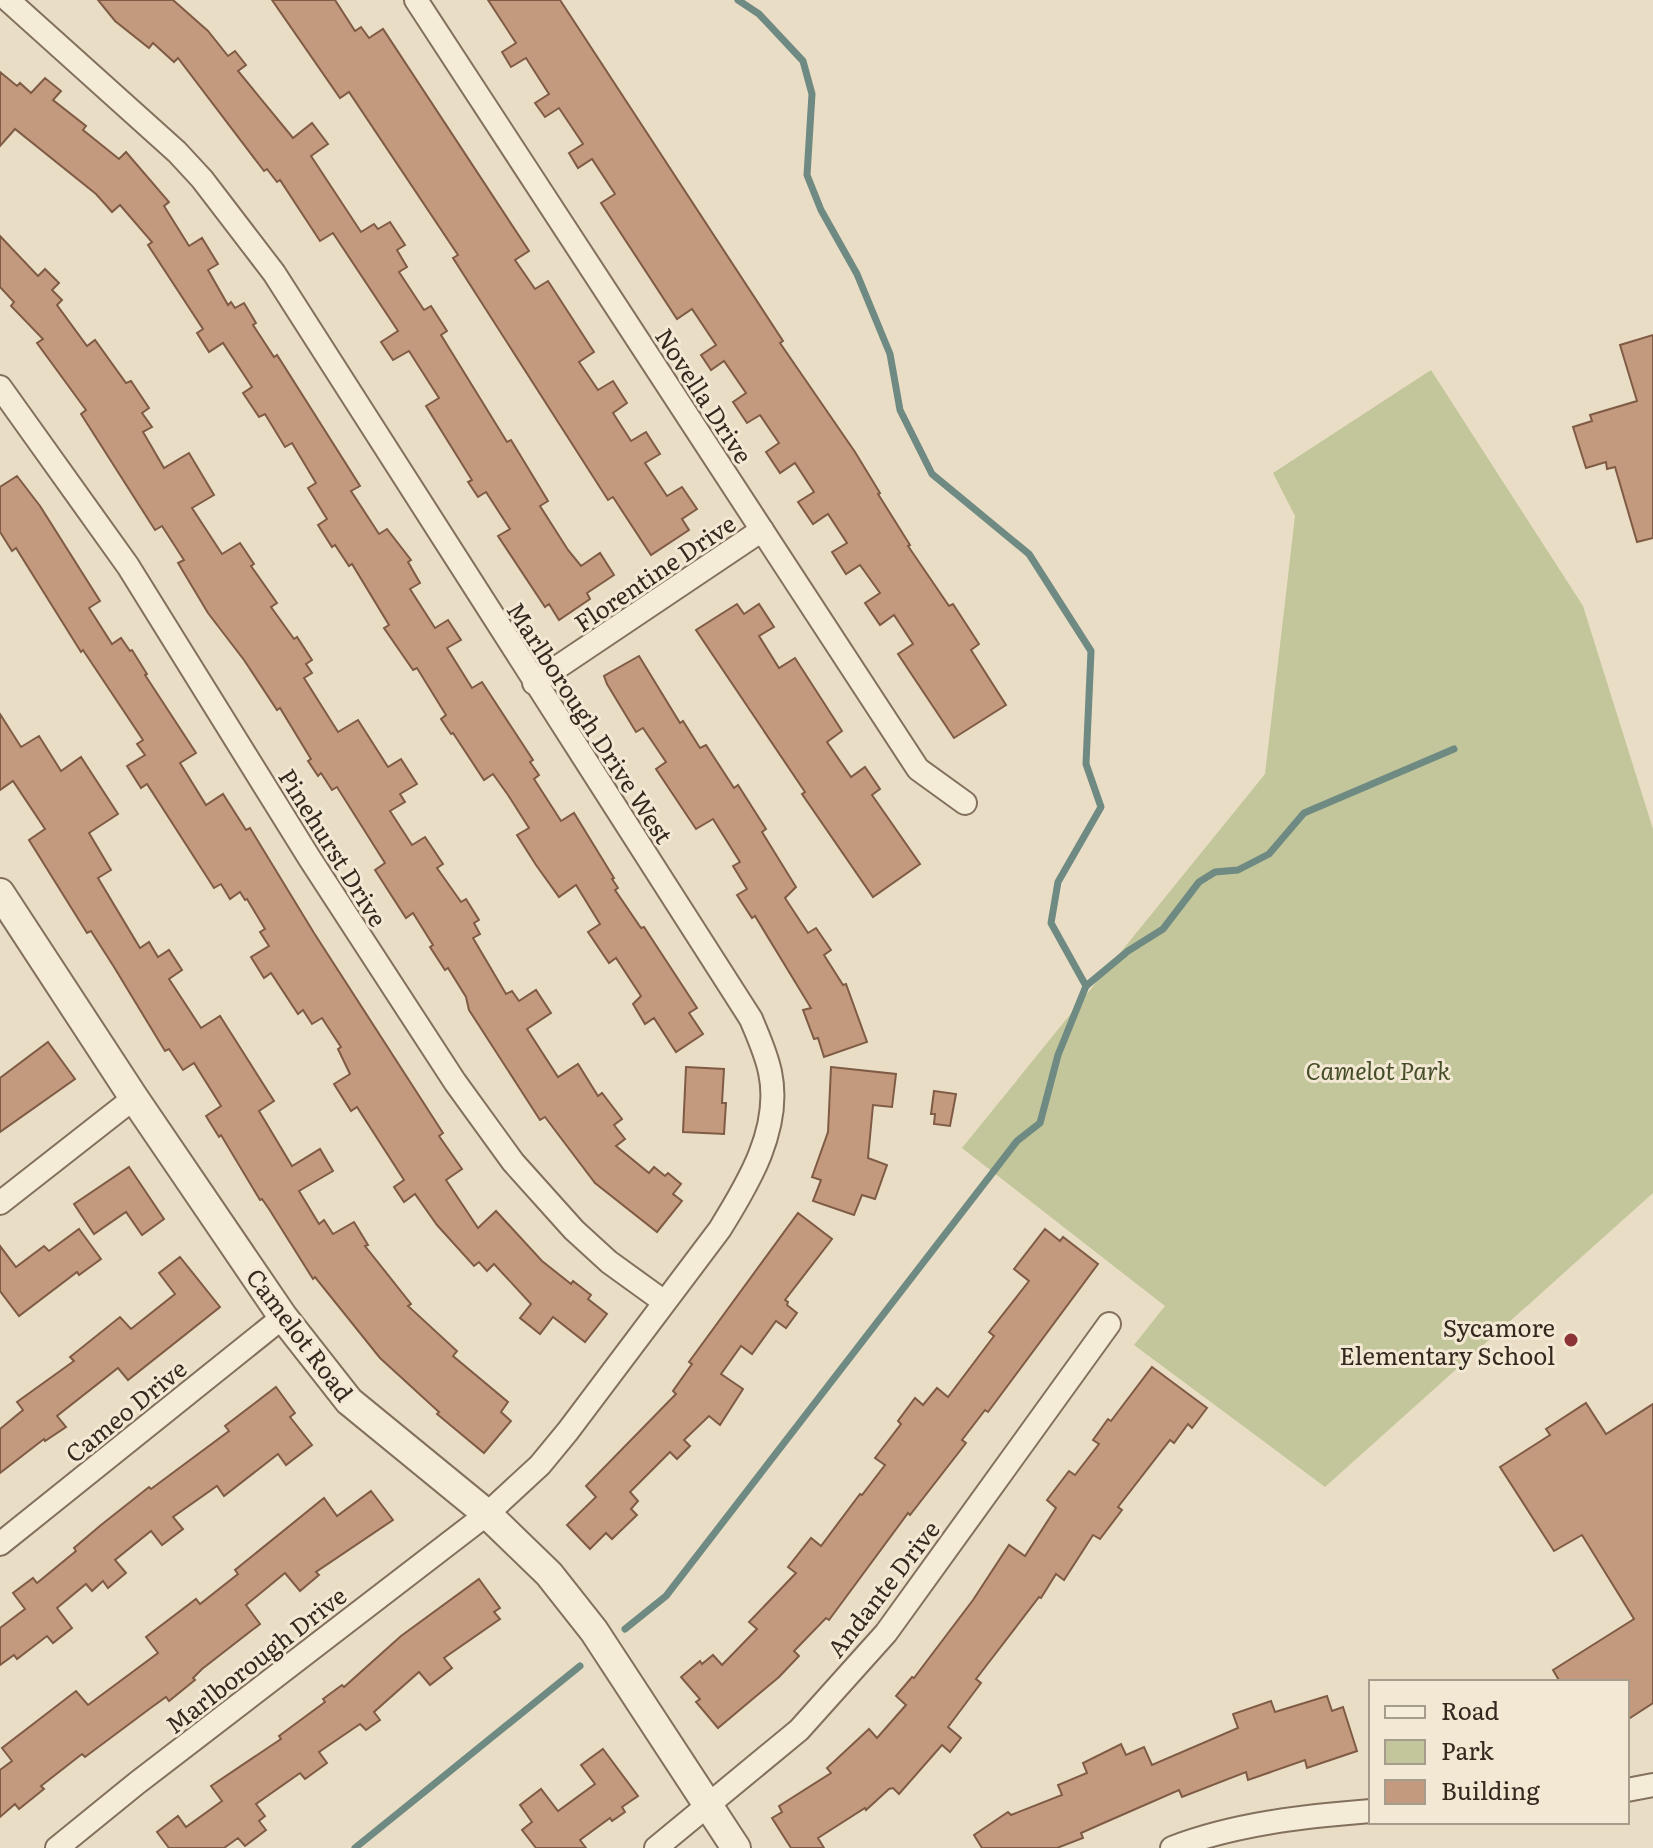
<svg xmlns="http://www.w3.org/2000/svg" width="1653" height="1848" font-family="Literata,serif">
<style>
.green{fill:#c2c69a}
.lines{fill:none;stroke-linecap:round;stroke-linejoin:round}
.stream{stroke:#6e8a83;stroke-width:7}
.building{fill:#c49a7e;stroke:#7f5b45;stroke-width:2}
.minor-casing{stroke:#82705d;stroke-width:26}
.tertiary-casing{stroke:#82705d;stroke-width:32}
.minor{stroke:#f5ecd7;stroke-width:22}
.tertiary{stroke:#f5ecd7;stroke-width:28}
.poi-dot{fill:#8b3335;stroke:#f2e8d3;stroke-width:3}
.labels{text-anchor:middle;dominant-baseline:central;stroke-width:6;stroke-linejoin:round;paint-order:stroke}
.street-label{font-size:24px;fill:#34291f;stroke:#f2e8d3}
.park-label{font-size:24px;font-style:italic;fill:#454e28;stroke:#f2e8d3}
.poi-label{font-size:24px;fill:#34291f;stroke:#f2e8d3;text-anchor:end}
</style>
<rect width="100%" height="100%" fill="#e9dec5"/>
<path class="green" d="M1431 370 1583 606 1653 829V1193L1325 1487 1134 1345 1165 1306 962 1148 1265 774 1295 516 1273 473Z"/>
<g class="lines">
<g class="stream">
<path d="M1086 986 1128 951 1163 929 1199 882 1215 872 1238 870 1269 854 1304 813 1454 749"/>
<path d="M625 1629 666 1596 1017 1141 1040 1123 1058 1055 1086 986 1051 923 1058 882 1101 807 1086 764 1091 651 1029 554 932 474 900 410 890 354 857 274 821 210 807 175 812 94 803 61 759 14 738 0"/>
<path d="M355 1848 580 1666"/>
</g>
</g>
<g class="building">
<path d="M98 0H173L208 31 228 56 235 51 246 65 238 71 293 138 312 123 328 144 311 156 361 232 374 224 378 229 390 222 405 245 397 250 407 267 399 272 424 310 431 306 447 331 441 335 507 442 511 440 548 501 540 506 568 550 581 566 600 553 614 575 587 593 590 599 559 620 549 604 545 607 498 536 510 529 486 492 478 497 468 482 472 480 426 406 439 398 409 351 393 360 381 342 398 331 333 233 320 241 280 180 277 182 267 169 264 171 178 58 174 62 153 43 149 48 115 21Z"/>
<path d="M272 0H335L355 31 361 27 369 38 383 29 529 251 515 260 535 289 548 281 594 352 579 362 598 390 613 381 627 403 613 413 631 441 646 432 660 454 645 463 667 496 682 487 697 509 682 519 689 530 651 555 613 497 608 500 453 258 458 255 349 92 340 98Z"/>
<path d="M488 0H560L783 341 780 343 855 452 880 493 878 494 910 545 908 546 949 606 953 604 979 644 971 650 1006 705 954 738 898 654 913 644 894 615 880 625 865 603 880 593 860 565 846 574 832 552 847 543 828 514 813 524 798 502 814 492 795 463 780 473 766 452 779 443 760 415 747 423 733 402 746 393 724 361 711 370 701 355 716 345 692 309 677 319 601 203 615 194 592 159 578 168 569 153 583 144 559 108 545 117 535 103 549 94 526 58 511 67 502 52 516 43Z"/>
<path d="M0 72 17 86 20 83 31 93 45 78 61 91 53 100 86 126 83 130 119 159 126 152 169 202 164 206 189 246 202 238 218 264 208 270 228 305 231 302 235 308 244 303 256 323 253 325 274 357 277 355 360 486 351 491 379 534 387 529 411 560 408 562 420 583 410 589 435 628 448 620 461 640 447 648 472 688 482 682 533 760 530 762 539 775 534 779 561 821 574 813 614 878 612 879 618 888 615 890 641 928 644 927 697 1008 689 1013 703 1034 676 1052 654 1018 645 1024 633 1004 641 996 616 958 609 963 588 932 600 924 576 885 559 897 536 865 517 835 529 828 508 795 493 774 484 780 453 733 451 734 441 719 446 715 417 668 413 670 384 628 389 625 352 564 349 566 335 545 332 547 318 525 327 519 308 488 316 483 292 443 285 447 265 414 259 417 243 393 252 387 223 343 209 352 197 333 203 329 148 245 152 242 120 205 112 212 96 194 15 129 0 146Z"/>
<path d="M0 236 38 276 45 269 59 283 52 290 62 300 57 305 87 346 95 340 126 383 131 381 149 408 142 413 152 427 143 432 164 468 189 453 214 495 192 508 222 554 240 543 254 564 251 566 277 603 271 607 294 639 297 637 312 660 306 664 312 673 304 678 338 732 358 720 388 767 401 759 417 784 400 794 405 802 390 811 412 845 425 837 443 864 437 868 461 902 466 899 479 920 474 923 480 934 473 938 506 994 512 991 519 1001 536 990 551 1013 527 1029 558 1077 578 1064 598 1096 602 1093 622 1119 614 1125 625 1139 616 1146 649 1173 654 1167 665 1176 668 1173 681 1184 673 1194 682 1201 657 1232 595 1183 545 1117 540 1120 469 1010 466 997 448 968 445 970 430 947 433 945 413 913 406 918 375 870 385 863 337 787 332 790 321 773 318 776 308 761 311 759 280 708 277 710 244 660 208 613 178 563 184 560 162 526 155 530 81 414 86 410 37 343 43 339 11 306 14 302 0 287Z"/>
<path d="M1653 335V538L1637 542 1615 467 1607 469 1606 462 1586 468 1573 427 1592 421 1590 415 1637 401 1620 345Z"/>
<path d="M17 476 40 506 100 601 89 608 112 644 121 638 130 651 132 650 147 674 145 675 196 753 180 763 206 805 223 794 246 830 250 828 314 933 443 1133 439 1136 462 1169 446 1180 478 1228 496 1211 542 1261 571 1284 573 1281 591 1295 588 1299 607 1314 585 1342 553 1317 540 1334 520 1318 531 1304 494 1264 487 1271 479 1262 474 1266 437 1225 415 1194 404 1202 394 1187 404 1180 357 1107 351 1111 334 1084 350 1074 338 1049 341 1047 322 1018 312 1024 303 1010 298 1014 271 973 264 978 251 957 269 946 260 932 265 929 247 899 245 900 240 892 230 899 221 884 214 888 147 784 141 788 127 766 145 755 137 744 143 740 83 650 81 652 16 548 12 551 0 532V487Z"/>
<path d="M737 604 744 614 759 604 774 627 759 636 779 668 795 658 842 731 827 742 851 777 865 767 880 789 872 795 920 864 873 897 802 794 805 792 696 630Z"/>
<path d="M639 656 680 723 683 721 700 748 706 745 734 788 738 785 766 829 762 832 796 887 785 898 808 933 816 928 831 950 824 955 843 985 846 984 867 1042 824 1057 818 1038 814 1039 803 1010 811 1008 755 916 752 918 737 895 747 889 733 866 740 862 713 819 696 829 656 769 666 762 643 728 636 732 607 684 604 676Z"/>
<path d="M0 714 21 747 39 736 61 771 81 757 118 814 89 833 111 870 98 878 140 948 149 942 158 957 169 950 182 970 169 979 201 1028 220 1016 274 1101 259 1111 292 1166 320 1149 333 1171 299 1191 319 1224 324 1220 333 1234 354 1222 368 1245 365 1246 411 1304 408 1306 457 1351 453 1356 508 1402 501 1412 511 1421 484 1453 437 1414 439 1412 380 1358 315 1277 313 1279 269 1209 262 1199 260 1200 221 1135 219 1137 206 1116 221 1106 194 1063 183 1070 169 1049 165 1051 114 967 91 931 87 933 29 840 45 829 13 781 0 790Z"/>
<path d="M48 1042 75 1079 0 1132V1078Z"/>
<path d="M686 1067 724 1069 722 1103H726L724 1134 683 1132Z"/>
<path d="M831 1067 896 1074 892 1107 873 1105 868 1158 887 1165 875 1199 862 1195 854 1215 813 1201 821 1180 812 1177 828 1132Z"/>
<path d="M934 1091 956 1094 950 1126 934 1124 935 1114H931Z"/>
<path d="M129 1167 164 1219 142 1235 126 1212 94 1234 74 1204Z"/>
<path d="M798 1213 832 1239 785 1300 788 1302 787 1305 797 1313 786 1328 776 1321 752 1354 741 1346 721 1374 743 1389 720 1425 709 1416 684 1440 690 1446 677 1459 670 1452 630 1492 638 1501 631 1509 637 1515 612 1539 606 1533 590 1549 567 1525 596 1497 586 1486 676 1394 673 1391 692 1364 689 1362Z"/>
<path d="M79 1229 101 1259 79 1275 77 1272 19 1316 0 1291V1246L16 1267 44 1246 49 1251Z"/>
<path d="M1045 1229 1060 1241 1063 1237 1098 1264 988 1412 985 1410 962 1440 966 1443 910 1515 908 1513 829 1620 826 1618 794 1651 799 1656 779 1677 718 1728 696 1702 700 1699 681 1677 700 1661 702 1664 713 1655 722 1665 757 1629 749 1622 796 1573 788 1567 811 1538 821 1546 860 1494 862 1495 885 1465 875 1458 901 1424 898 1421 915 1398 923 1405 937 1388 948 1397 994 1336 989 1332 1029 1281 1014 1269Z"/>
<path d="M180 1257 220 1307 128 1380 118 1368 57 1416 66 1427 45 1441 44 1439 0 1473V1429L23 1410 17 1402 74 1361 70 1357 120 1317 131 1329 175 1294 159 1273Z"/>
<path d="M1152 1367 1207 1408 1192 1428 1188 1424 1174 1443 1170 1440 1118 1507 1122 1510 1100 1539 1093 1535 1064 1580 1056 1574 1041 1598 1039 1597 986 1666 976 1679 981 1683 948 1727 961 1738 950 1752 942 1745 899 1794 893 1788 889 1789 866 1810 865 1808 818 1838 824 1848H791L772 1818 782 1812 779 1806 831 1773 827 1768 869 1729 877 1738 906 1705 896 1696 912 1677 914 1678 973 1600 1009 1545 1025 1556 1056 1508 1047 1500 1069 1471 1075 1475 1099 1444 1093 1440 1108 1419 1111 1421Z"/>
<path d="M276 1387 295 1413 290 1417 312 1445 286 1465 278 1454 224 1496 217 1486 173 1517 183 1529 162 1545 151 1531 115 1560 126 1573 108 1588 103 1581 92 1591 86 1584 57 1608 72 1628 53 1643 47 1636 17 1659 14 1655 0 1665V1628L25 1609 13 1593 33 1578 37 1583 76 1551 74 1548 101 1525 149 1487 151 1489 229 1431 225 1426Z"/>
<path d="M1586 1403 1606 1434 1653 1404V1703L1627 1720V1682H1560L1553 1670 1634 1619 1582 1535 1554 1551 1500 1467 1550 1435 1546 1429Z"/>
<path d="M371 1491 393 1520 316 1572 319 1575 300 1591 285 1573 246 1605 260 1624 202 1669 193 1678 195 1680 169 1701 166 1697 152 1707 85 1757 82 1754 41 1786 44 1789 19 1809 15 1804 0 1817V1770L12 1761 2 1748 76 1691 88 1705 158 1653 146 1637 196 1599 200 1604 238 1574 235 1570 324 1498 337 1516Z"/>
<path d="M479 1579 500 1608 494 1612 500 1619 444 1658 452 1668 430 1685 419 1672 374 1712 380 1720 366 1730 360 1724 319 1752 327 1763 305 1779 300 1773 256 1804 265 1816 259 1821 266 1830 245 1846 238 1838 224 1848H169L157 1832 178 1816 186 1827 222 1801 211 1786 281 1739 279 1736 325 1702 323 1699 342 1685 344 1687 401 1636Z"/>
<path d="M1327 1696 1332 1711 1343 1707 1357 1751 1307 1768 1305 1760 1248 1780 1246 1772 1182 1797 1179 1790 1099 1825 1081 1833 1083 1838 1057 1848H982L974 1835 1008 1812 1011 1815 1062 1795 1058 1785 1087 1773 1083 1763 1121 1744 1126 1755 1144 1747 1152 1765 1238 1728 1233 1714 1271 1701 1275 1712Z"/>
<path d="M603 1749 638 1796 622 1807 625 1812 612 1821 610 1818 580 1840 586 1848H536L522 1830 532 1822 520 1805 541 1789 558 1811 595 1784 581 1765Z"/>
</g>
<g class="lines">
<defs>
<g id="minor">
<path d="M8 0 177 152 202 179 274 273 751 1019C758 1036 766 1053 770 1072 782 1128 748 1184 720 1229L568 1431 540 1465 487 1514 137 1783 57 1848"/>
<path d="M416 0 918 769 965 803"/>
<path d="M0 387 128 566 310 859 455 1082 513 1162 574 1230 609 1262 663 1301"/>
<path d="M534 683 762 530"/>
<path d="M0 1203 134 1098"/>
<path d="M0 1544 283 1317"/>
<path d="M1627 1790 1653 1785"/>
<path d="M656 1848 799 1730 886 1633 1109 1324"/>
<path d="M1172 1848C1234 1824 1305 1816 1371 1811"/>
</g>
<path id="tertiary" d="M0 893 134 1098 283 1317 349 1401 487 1514 549 1574 594 1631 736 1848"/>
</defs>
<use href="#minor" class="minor-casing"/>
<use href="#tertiary" class="tertiary-casing"/>
<use href="#minor" class="minor"/>
<use href="#tertiary" class="tertiary"/>
</g>
<circle class="poi-dot" cx="1571" cy="1340" r="8"/>
<g class="labels">
<g class="street-label">
<text transform="translate(705 395) rotate(57)">Novella Drive</text>
<text transform="translate(654 572) rotate(-34)">Florentine Drive</text>
<text transform="translate(591 722) rotate(57)">Marlborough Drive West</text>
<text transform="translate(334 847) rotate(58)">Pinehurst Drive</text>
<text transform="translate(301 1334) rotate(53)">Camelot Road</text>
<text transform="translate(125 1410) rotate(-39)">Cameo Drive</text>
<text transform="translate(882 1588) rotate(-52)">Andante Drive</text>
<text transform="translate(255 1659) rotate(-38)">Marlborough Drive</text>
</g>
<g class="park-label">
<text x="1378" y="1069">Camelot Park</text>
</g>
<g class="poi-label">
<text x="1555" y="1326">Sycamore<tspan x="1555" dy="28">Elementary School</tspan></text>
</g>
</g>
<rect x="1369" y="1680" width="260" height="144" fill="#f2e8d3" stroke="#a69c8b" stroke-width="2"/>
<rect x="1385" y="1706" width="40" height="12" fill="#f5ecd7" stroke="#a69c8b" stroke-width="2"/>
<text x="1441" y="1720" font-size="24" fill="#34291f">Road</text>
<rect x="1385" y="1740" width="40" height="24" fill="#c2c69a" stroke="#a69c8b" stroke-width="2"/>
<text x="1441" y="1760" font-size="24" fill="#34291f">Park</text>
<rect x="1385" y="1780" width="40" height="24" fill="#c49a7e" stroke="#a69c8b" stroke-width="2"/>
<text x="1441" y="1800" font-size="24" fill="#34291f">Building</text>
</svg>
